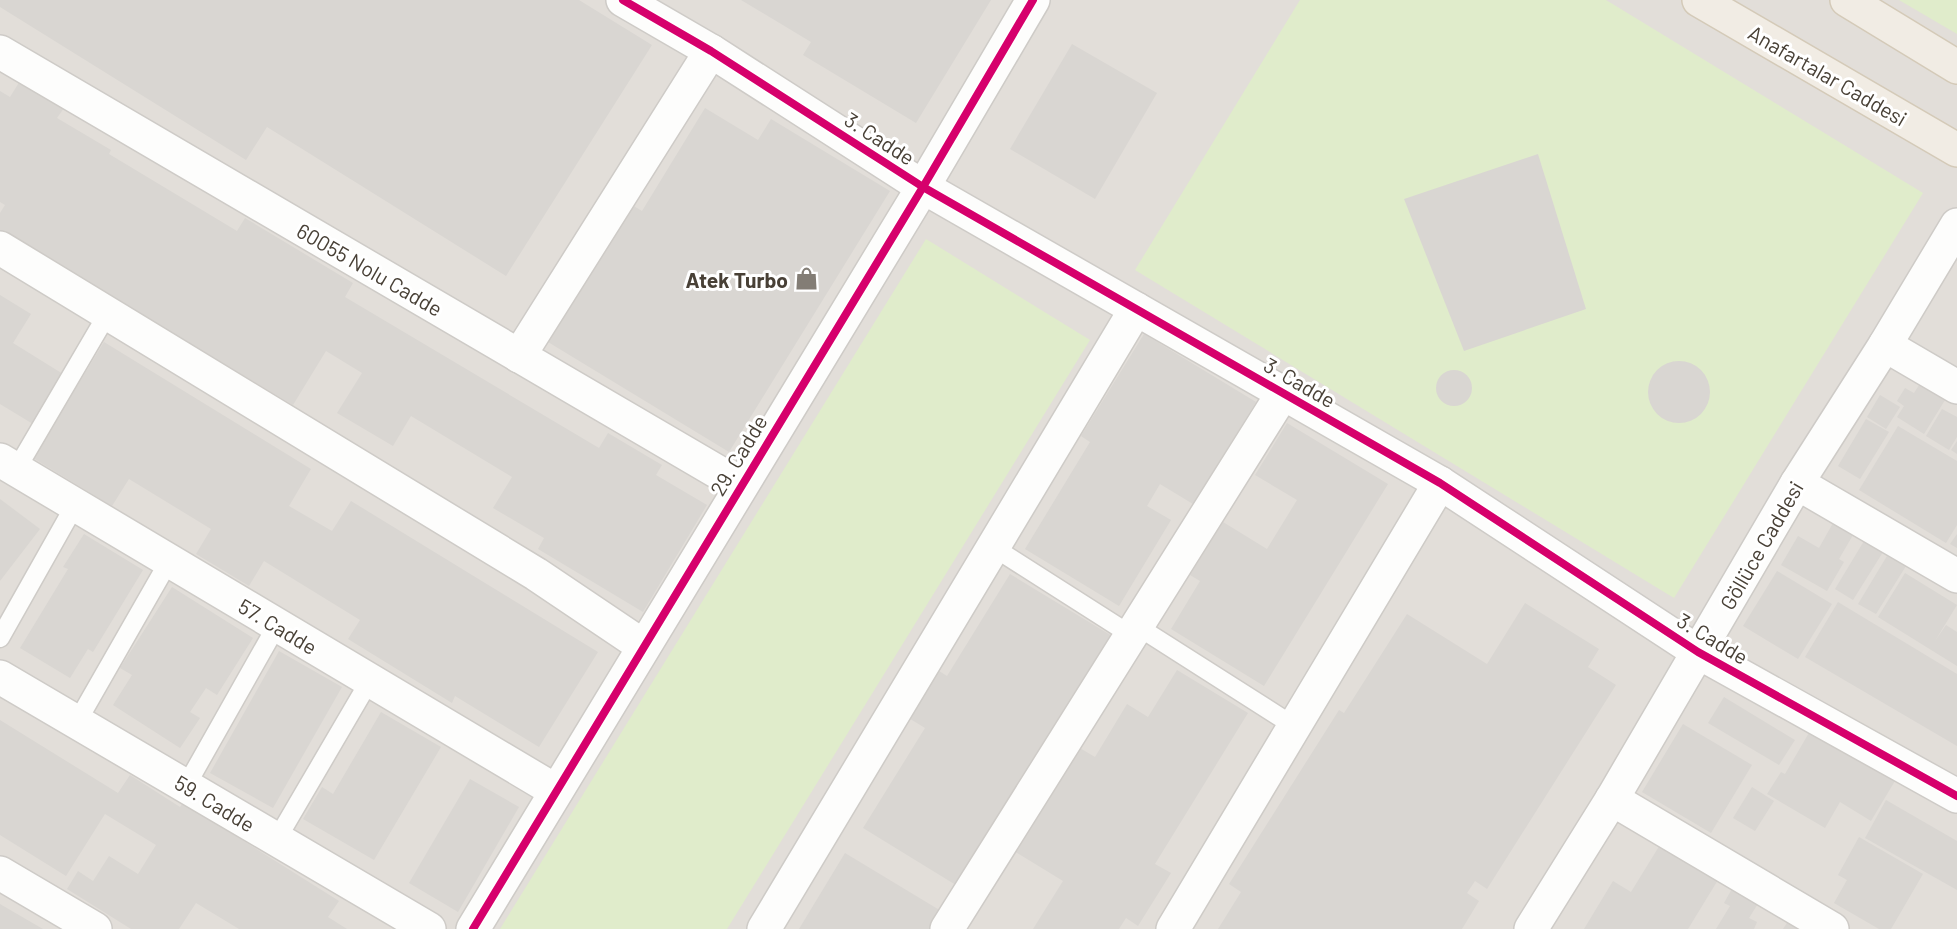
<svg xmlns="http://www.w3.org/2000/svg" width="1957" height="929" font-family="Barlow,sans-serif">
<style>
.industrial{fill:#e2ded9}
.green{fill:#e0eccb}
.building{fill:#d9d6d2}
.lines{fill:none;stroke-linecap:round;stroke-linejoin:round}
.lane-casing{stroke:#cecbc7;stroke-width:21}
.street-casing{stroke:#cecbc7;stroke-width:36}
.primary-casing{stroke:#d4cab8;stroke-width:36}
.lane{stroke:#fdfdfc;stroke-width:18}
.street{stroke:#fdfdfc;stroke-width:33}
.primary{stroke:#f1ece4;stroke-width:33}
.cycleway-casing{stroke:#fff;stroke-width:11}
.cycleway{stroke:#d6006c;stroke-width:8}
.labels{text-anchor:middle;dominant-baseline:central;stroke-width:6;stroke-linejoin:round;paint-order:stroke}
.street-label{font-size:21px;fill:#484036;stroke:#fff}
.poi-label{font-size:21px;font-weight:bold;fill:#484036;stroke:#fff;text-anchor:end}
</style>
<rect width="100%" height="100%" fill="#f1efeb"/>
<rect class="industrial" x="0" y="0" width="1957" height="929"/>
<g class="green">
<path d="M1300 0H1606L1923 193 1674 598 1135 270Z"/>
<path d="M1899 0H1957V34Z"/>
<path d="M926 239 1090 340 727 929H500Z"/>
</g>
<g class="building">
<path d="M0 0H579L652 45 506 276 267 127 246 160 0 7Z"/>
<path d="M741 0H991L916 123 803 55 811 42Z"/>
<path d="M1072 44 1157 93 1095 199 1010 149Z"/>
<path d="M20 81 64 108 57 118 111 150 109 154 237 231 245 218 353 283 345 297 599 448 608 433 662 465 656 475 707 505 643 612 538 549 544 538 493 508 512 477 411 416 393 446 337 413 362 373 326 351 293 405 0 230V213L5 205 0 202V91L10 97Z"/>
<path d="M705 108 758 140 771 119 890 191 729 452 548 342 632 205 642 211Z"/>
<path d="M1538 154 1586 309 1464 351 1404 199Z"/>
<path d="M0 295 31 314 13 343 63 374 33 424 0 404Z"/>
<path d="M1144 334 1256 402 1193 504 1160 484 1147 506 1171 520 1119 606 1025 549 1090 442 1081 436Z"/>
<path d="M104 342 311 469 289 506 332 531 351 501 598 652 539 747 455 696 452 703 348 639 360 620 264 561 249 586 196 554 211 529 129 479 112 506 33 458Z"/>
<circle cx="1679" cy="392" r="31"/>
<circle cx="1454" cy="388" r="18"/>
<path d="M1925 376 1950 392 1924 434 1897 417 1904 406 1897 401 1905 388 1914 393Z"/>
<path d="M1880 395 1900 407 1886 429 1867 417Z"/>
<path d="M1942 409 1957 417V437L1949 450 1926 436Z"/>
<path d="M1866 419 1889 432 1860 479 1838 466Z"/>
<path d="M1287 423 1388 484 1264 686 1171 629 1200 581 1190 575 1223 522 1267 549 1297 500 1255 475Z"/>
<path d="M1898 426 1957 461V525L1946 543 1859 490Z"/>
<path d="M1957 441V454L1951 450Z"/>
<path d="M0 499 40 529 0 581Z"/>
<path d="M1833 523 1853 535 1839 559 1844 562 1827 591 1781 565 1798 536 1819 548Z"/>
<path d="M84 534 143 570 93 652 88 649 70 678 20 648 68 569 63 567Z"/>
<path d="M1957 534V548L1950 544Z"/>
<path d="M1864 541 1883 552 1853 600 1835 589Z"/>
<path d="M1887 556 1906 566 1876 614 1858 604Z"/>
<path d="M1777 571 1832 604 1798 659 1743 626Z"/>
<path d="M1905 573 1957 605 1935 641 1946 625 1957 632V666L1878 617Z"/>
<path d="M1010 574 1117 639 964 890 863 828 925 728 907 717 936 669 947 676Z"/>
<path d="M172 587 253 638 217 695 206 688 190 712 200 718 180 748 113 705 132 675 120 668Z"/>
<path d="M1838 602 1957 674V746L1805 657Z"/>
<path d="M1525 603 1599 649 1588 667 1616 685 1487 889 1475 881 1467 893 1479 901 1462 929H1218L1241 892 1229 884 1339 710 1344 713 1407 614 1487 664Z"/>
<path d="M279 651 342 687 273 808 210 773Z"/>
<path d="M1177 670 1248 713 1155 864 1171 873 1138 926 1126 918 1119 929H1033L1063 881 1009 848 1073 744 1095 757 1127 704 1148 717Z"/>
<path d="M1724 697 1795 740 1779 765 1708 723Z"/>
<path d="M381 712 441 747 374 860 303 819 322 787 333 794Z"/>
<path d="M0 720 118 793 130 775 180 807 183 803 339 901 328 917 347 929H239L196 903 179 929H131L67 889 78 871 93 881 109 856 138 874 156 845 105 814 66 876 0 835Z"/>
<path d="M1683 724 1752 765 1711 833 1642 792Z"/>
<path d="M1810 731 1895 781 1871 821 1840 802 1825 828 1767 794 1781 772 1785 774Z"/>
<path d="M470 779 519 807 458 912 409 883Z"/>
<path d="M1752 787 1774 801 1755 831 1733 818Z"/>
<path d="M1886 800 1957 841V890L1865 838Z"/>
<path d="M1859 837 1923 874 1891 929H1879L1834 903 1847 880 1838 875Z"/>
<path d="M1663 840 1721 875 1688 929H1584L1613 881 1631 892Z"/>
<path d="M845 853 946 914 937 929H799Z"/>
<path d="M1738 878 1764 894 1749 918 1757 922 1754 929H1716L1730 906 1724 903Z"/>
<path d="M0 904 36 925 43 929H0Z"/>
<path d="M1790 918 1807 929H1783Z"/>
</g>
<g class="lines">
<defs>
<g id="lane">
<path d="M16 470 108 313"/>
<path d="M993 547 1131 635"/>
<path d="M1137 626 1294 726"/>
<path d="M0 638 75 505"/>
<path d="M77 722 169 561"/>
<path d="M186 786 277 625"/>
<path d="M277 839 370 680"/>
</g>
<g id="street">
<path d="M623 0 711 51 923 187 1440 483 1698 652 1957 796"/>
<path d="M0 52 740 485"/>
<path d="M0 248 536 574 643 646"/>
<path d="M1885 345 1957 387"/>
<path d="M519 356 711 51"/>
<path d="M0 460 556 791"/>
<path d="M1797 483 1957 576"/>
<path d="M0 677 429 929"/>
<path d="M1612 799 1832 929"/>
<path d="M0 873 95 929"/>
<path d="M473 929 923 187 1033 0"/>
<path d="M764 929 1136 309"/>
<path d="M947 929 1283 393"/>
<path d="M1173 929 1440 483"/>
<path d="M1531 929 1612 799 1797 483 1885 345 1957 225"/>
</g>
<g id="primary">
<path d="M1699 0 1957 150"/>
<path d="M1847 0 1957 67"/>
</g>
</defs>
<use href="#lane" class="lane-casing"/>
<use href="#street" class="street-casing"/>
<use href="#primary" class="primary-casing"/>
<use href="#lane" class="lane"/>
<use href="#street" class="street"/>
<use href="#primary" class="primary"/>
<defs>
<g id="cycleway">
<path d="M623 0 711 51 923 187 1440 483 1698 652 1957 796"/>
<path d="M473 929 923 187 1033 0"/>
</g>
</defs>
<use href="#cycleway" class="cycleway-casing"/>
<use href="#cycleway" class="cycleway"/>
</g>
<defs>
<symbol id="shop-bare" viewBox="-9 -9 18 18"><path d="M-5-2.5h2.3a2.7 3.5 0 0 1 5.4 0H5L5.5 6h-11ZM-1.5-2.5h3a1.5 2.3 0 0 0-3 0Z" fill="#837d75" stroke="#fff" stroke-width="2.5" paint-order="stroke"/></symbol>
</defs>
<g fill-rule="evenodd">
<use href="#shop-bare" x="790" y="262" width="33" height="33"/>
</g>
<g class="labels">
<g class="street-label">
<text transform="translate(1828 75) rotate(30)">Anafartalar Caddesi</text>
<text transform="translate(880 138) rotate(33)">3. Cadde</text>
<text transform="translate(370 269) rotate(30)">60055 Nolu Cadde</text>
<text transform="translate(1300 382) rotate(30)">3. Cadde</text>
<text transform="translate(738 455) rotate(-59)">29. Cadde</text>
<text transform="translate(1761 545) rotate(-60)">Göllüce Caddesi</text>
<text transform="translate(278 626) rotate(31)">57. Cadde</text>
<text transform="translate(1713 638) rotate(31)">3. Cadde</text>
<text transform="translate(215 803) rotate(31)">59. Cadde</text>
</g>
<g class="poi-label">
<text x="788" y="279">Atek Turbo</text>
</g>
</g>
</svg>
